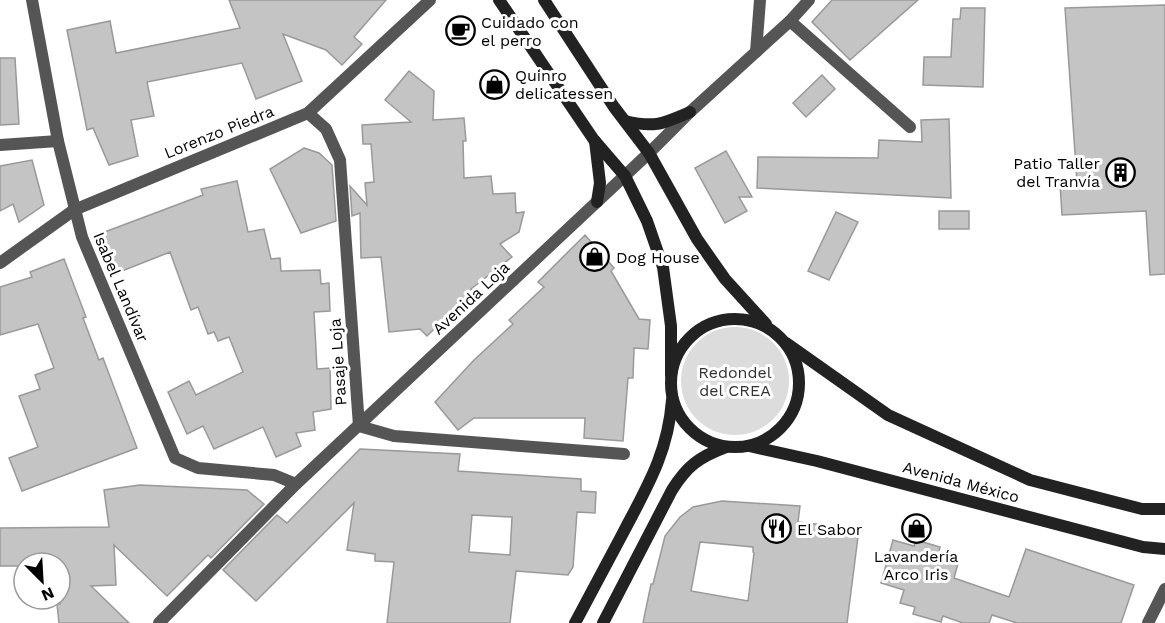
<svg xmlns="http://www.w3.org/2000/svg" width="1165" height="623" font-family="'Work Sans',sans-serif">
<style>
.green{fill:#dcdcdc}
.building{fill:#c4c4c4;stroke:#999;stroke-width:1.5;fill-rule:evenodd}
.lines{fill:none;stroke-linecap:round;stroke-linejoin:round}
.minor{stroke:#555;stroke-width:12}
.tertiary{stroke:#555;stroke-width:12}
.secondary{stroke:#222;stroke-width:12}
.labels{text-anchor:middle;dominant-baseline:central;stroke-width:6;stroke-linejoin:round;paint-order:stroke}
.poi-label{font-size:16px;fill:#000;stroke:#fff;text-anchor:start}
.street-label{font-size:16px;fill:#000;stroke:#fff}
.park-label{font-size:16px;fill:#333;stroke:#fff}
</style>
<rect width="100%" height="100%" fill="#fff"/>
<circle class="green" cx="735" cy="381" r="54"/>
<g class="building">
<path d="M229 0H386L354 37 362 44 342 65 326 50 283 34 302 81 256 99 242 63 147 82 154 116 131 120 138 156 109 165 93 128 87 130 67 30 110 21 116 53 240 28Z"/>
<path d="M832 0H918L850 60 812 22Z"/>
<path d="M1165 5V274L1150 275 1146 211 1062 215 1060 184 1077 182 1065 8Z"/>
<path d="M961 8H985L983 87 923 85 924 57H951L953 19H960Z"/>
<path d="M0 58H15L19 124 0 125Z"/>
<path d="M409 71 434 91 433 120 464 118 466 141H463L464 178 491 176 493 194 515 193 516 213 524 212 519 232 500 244 512 257 471 289 473 291 427 336 420 329 389 332 381 257 361 258 360 213 352 216 350 186 367 205 365 183 374 182 371 144H363L362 125 411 122 385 100Z"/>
<path d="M822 75 835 89 806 117 793 103Z"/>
<path d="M949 119 951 198 757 188 758 157 878 158 879 140 922 142 921 120Z"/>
<path d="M304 148 319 153 332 165 336 221 301 233 270 169Z"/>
<path d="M726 151 752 197H739L747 211 725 223 695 168Z"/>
<path d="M32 160 44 205 19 222 13 204 0 211V166Z"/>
<path d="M237 181 248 232 264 229 271 259 280 258 281 271 320 270 321 284 329 283 330 311 314 312 317 369 330 368 331 409 313 412 315 430 296 433 301 446 276 457 263 427 214 449 203 426 187 434 168 392 189 381 196 395 243 372 229 337 218 341 214 332 208 334 198 307 191 310 170 252 117 273 102 233 203 195 201 189Z"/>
<rect x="939" y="211" width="30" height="18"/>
<path d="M836 212 858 222 829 280 808 271Z"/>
<path d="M585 235 614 268 611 271 639 319 650 320 648 349 634 348 633 378H628L623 441 584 438 585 418H474L458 430 435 402 474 360 513 324 509 320 544 287 538 282Z"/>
<path d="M64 259 86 317 83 318 99 360 103 358 137 448 22 491 9 458 38 447 19 396 40 389 35 375 54 368 38 324 0 335V287L32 277 30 272Z"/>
<path d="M360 449 460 454 458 471 581 479V491L596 492 595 513 577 512 573 567 568 575 516 571 510 623H387L394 562 375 561V554L347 550 354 503 256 601 223 570 277 515 287 523ZM472 515 512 517 510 555 469 552Z"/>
<path d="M140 485 247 490 264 504 211 558 208 555 167 596 114 545 116 585 91 586 129 623H59L57 604H60V563H24V566H0V528L109 527 104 490Z"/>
<path d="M722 501 800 506 798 522 859 529 847 623H643L651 584H653L665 536 680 517 693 507ZM700 542 753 547V552L754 553 748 601 691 591Z"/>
<path d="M893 540 914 546 916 540 940 547 938 554 959 560 954 578 1009 597 1026 549 1134 585 1121 623H1017L992 615 989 623H963L943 616 941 622 913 614 915 607 900 603 904 590 881 583Z"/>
</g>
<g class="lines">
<g class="minor">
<path d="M32 0 58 141 82 237 175 458 198 468 274 475 296 484"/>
<path d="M790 21 910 127"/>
<path d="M756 52 760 0"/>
<path d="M308 113 326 129 340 160 359 426 394 436 624 454"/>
<path d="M0 145 58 141"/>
<path d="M0 263 74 210 308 113 430 0"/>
<path d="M1148 623 1165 589"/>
</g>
<path class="tertiary" d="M159 623 296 484 649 153 690 112 790 21 809 0"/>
<g class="secondary">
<path d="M499 0 594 140 625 176 647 221 663 267 671 326V375"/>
<path d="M544 0 614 107 649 153 697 239 725 279 766 324"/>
<path d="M625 121C655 128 662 124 690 112"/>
<path d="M595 141 600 183 597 202"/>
<circle cx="735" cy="383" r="64"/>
<path d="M786 343 888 415 1030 480 1142 509H1165"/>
<path d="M749 446 817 461 1143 547 1165 549"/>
<path d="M575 623C591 593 607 563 623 533 647 487 668 453 672 400"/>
<path d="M603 623 672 490C687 466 699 457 726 447"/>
</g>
</g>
<defs>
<symbol id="cafe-ring" viewBox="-11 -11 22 22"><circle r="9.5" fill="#fff" stroke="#000" stroke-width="1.5"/><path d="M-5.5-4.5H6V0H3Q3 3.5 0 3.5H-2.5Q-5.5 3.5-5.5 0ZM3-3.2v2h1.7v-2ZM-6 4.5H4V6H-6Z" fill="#000"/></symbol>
<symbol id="shop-ring" viewBox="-11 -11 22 22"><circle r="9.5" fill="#fff" stroke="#000" stroke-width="1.5"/><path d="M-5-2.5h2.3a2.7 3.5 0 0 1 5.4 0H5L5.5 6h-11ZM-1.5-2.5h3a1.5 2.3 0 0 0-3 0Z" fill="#000"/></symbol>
<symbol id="building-ring" viewBox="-11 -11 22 22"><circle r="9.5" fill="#fff" stroke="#000" stroke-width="1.5"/><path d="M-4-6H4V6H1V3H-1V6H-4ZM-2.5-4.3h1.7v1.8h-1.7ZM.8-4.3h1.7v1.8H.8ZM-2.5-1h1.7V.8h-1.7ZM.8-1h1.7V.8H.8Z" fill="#000"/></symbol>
<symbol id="restaurant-ring" viewBox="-11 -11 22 22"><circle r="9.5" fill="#fff" stroke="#000" stroke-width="1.5"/><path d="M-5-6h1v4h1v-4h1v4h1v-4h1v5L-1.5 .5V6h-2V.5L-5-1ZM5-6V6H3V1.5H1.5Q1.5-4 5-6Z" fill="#000"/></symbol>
</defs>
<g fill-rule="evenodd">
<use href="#cafe-ring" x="444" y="14" width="33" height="33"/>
<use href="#shop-ring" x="478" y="68" width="33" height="33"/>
<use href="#building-ring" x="1104" y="156" width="33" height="33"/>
<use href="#shop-ring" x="578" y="240" width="33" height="33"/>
<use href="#shop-ring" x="900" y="512" width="33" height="33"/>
<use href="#restaurant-ring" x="760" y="512" width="33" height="33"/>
</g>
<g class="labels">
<g class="poi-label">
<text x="481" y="22">Cuidado con<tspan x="481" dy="18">el perro</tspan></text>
<text x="515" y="75">Quinro<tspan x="515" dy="18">delicatessen</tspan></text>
<text x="1100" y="163" text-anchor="end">Patio Taller<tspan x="1100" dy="18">del Tranvía</tspan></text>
<text x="616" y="257">Dog House</text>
<text x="797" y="529">El Sabor</text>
<text x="916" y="556" text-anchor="middle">Lavandería<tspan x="916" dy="18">Arco Iris</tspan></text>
</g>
<g class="street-label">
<text transform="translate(219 132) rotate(-22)">Lorenzo Piedra</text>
<text transform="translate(121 287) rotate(67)">Isabel Landívar</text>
<text transform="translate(471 298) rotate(-43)">Avenida Loja</text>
<text transform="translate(338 362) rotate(-94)">Pasaje Loja</text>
<text transform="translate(961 482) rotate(15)">Avenida México</text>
</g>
<g class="park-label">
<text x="735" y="372">Redondel<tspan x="735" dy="18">del CREA</tspan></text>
</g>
</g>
<g transform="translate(42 581) rotate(156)"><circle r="28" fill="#ffffff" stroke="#999999" stroke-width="1.5"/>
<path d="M0-4.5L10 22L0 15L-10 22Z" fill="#000000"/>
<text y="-9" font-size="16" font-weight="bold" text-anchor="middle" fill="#000000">N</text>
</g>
</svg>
